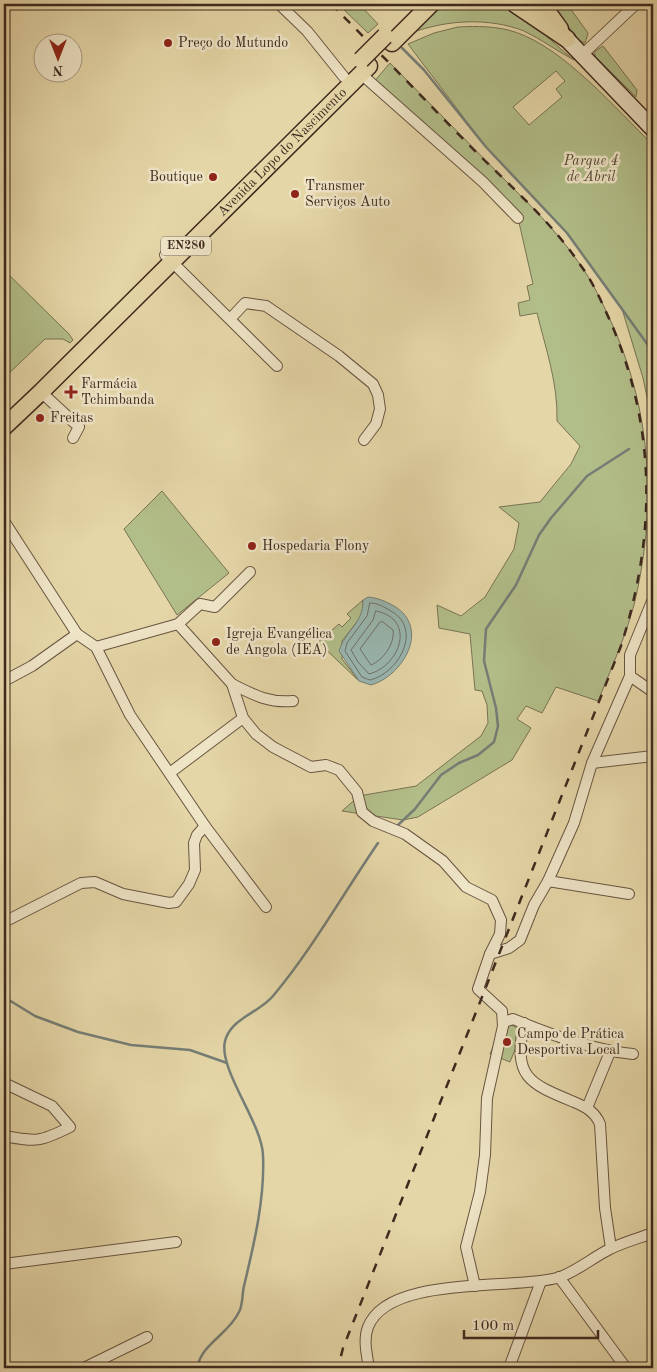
<svg xmlns="http://www.w3.org/2000/svg" width="657" height="1372" font-family="'Old Standard TT',serif">
<style>
.green{fill:#b2be89;stroke:#787354;fill-rule:evenodd}
.water{fill:#99b7b1;stroke:#757e76}
.lines{fill:none;stroke-linecap:round;stroke-linejoin:round}
.shore{stroke:#6c7068;stroke-width:1}
.stream{stroke:#757e76;stroke-width:2.5}
.street-casing{stroke:#685440;stroke-width:12}
.secondary-casing{stroke:#3e281e;stroke-width:18}
.primary-casing{stroke:#3e281e;stroke-width:19}
.street{stroke:#eee4c6;stroke-width:10}
.secondary{stroke:#eee4c6;stroke-width:15}
.primary{stroke:#e5d6a7;stroke-width:16}
.rail{stroke:#3e281e;stroke-width:2.5;stroke-dasharray:9 9;stroke-linecap:butt}
.primary-bridge-casing{stroke:#3e281e;stroke-width:19;stroke-linecap:butt}
.primary-bridge{stroke:#e5d6a7;stroke-width:16}
.poi-dot{fill:#8f2418;stroke:#eee4c6;stroke-width:2}
.labels{text-anchor:middle;dominant-baseline:central;stroke-width:5;stroke-linejoin:round;paint-order:stroke}
.shield{fill:#eee4c6;stroke:#736050;stroke-width:1}
.shield-label{font-size:12px;font-weight:bold;fill:#3e281e}
.poi-label{font-size:14px;fill:#3e281e;stroke:#eee4c6;text-anchor:start}
.street-label{font-size:14px;fill:#3e281e;stroke:#eee4c6}
.park-label{font-size:14px;font-style:italic;fill:#554633;stroke:#eee4c6}
</style>
<rect width="100%" height="100%" fill="#e5d6a7"/>
<filter id="stains"><feTurbulence type="fractalNoise" baseFrequency=".004" numOctaves="4"/><feColorMatrix values="0 0 0 0 .2 0 0 0 0 .09 0 0 0 0 .02 0 0 0 .5 -.17"/></filter>
<radialGradient id="worn" r=".72"><stop offset=".6" stop-color="#630" stop-opacity="0"/><stop offset="1" stop-color="#630" stop-opacity=".3"/></radialGradient>
<g class="green">
<path d="M338 4H359L378 24 368 33Z"/>
<path d="M457 4C468 4 480 2 491 4 523 10 550 41 574 60 557 51 541 39 524 31 488 17 446 20 411 33L435 11Z"/>
<path d="M550 4H567L588 33 585 43 579 40Z"/>
<path d="M458 27C477 26 497 26 515 32 564 48 616 109 653 145V425L643 378 622 309 567 233 486 147 408 44 434 33ZM556 71 565 81 556 89 562 97 529 125 513 107Z"/>
<path d="M603 46 637 90 636 97 595 56 594 52Z"/>
<path d="M390 63C427 101 464 138 501 176 528 203 557 231 579 263 593 282 603 304 613 326 652 415 657 510 634 605 625 638 611 669 598 701L556 687 542 713 526 706 517 719 531 728 512 760 418 817 403 820 342 811 359 796 416 786 481 736 488 723 487 705 482 691 475 690 470 634 439 628 437 605 461 616 485 597 514 549 519 523 499 507 540 502 571 464 580 446 557 421C558 383 546 350 537 313L520 316 518 303 530 300 527 286 533 284 518 218 372 84Z"/>
<path d="M4 270 69 334 73 340 70 343 63 339H45L4 378Z"/>
<path d="M162 491 229 573 177 615 124 529Z"/>
<path d="M363 600V614L342 641V659L359 681 318 642 339 624 342 627 351 618 347 614Z"/>
<path d="M504 1022 523 1030 510 1062 490 1054Z"/>
</g>
<path class="water" d="M368 597C378 598 385 601 394 606 431 628 403 676 371 685L359 681 339 651C346 629 363 625 363 600Z"/>
<g class="lines">
<g class="shore">
<path d="M370 603C378 603 384 607 391 611 423 629 399 673 370 680L362 677 345 651 347 643 367 616Z"/>
<path d="M376 611C417 619 400 666 369 674L358 662 351 650 373 620Z"/>
<path d="M383 622 393 630C395 644 383 660 371 665L360 649 380 622Z"/>
</g>
<g class="stream">
<path d="M402 48 424 70 486 147 567 233 653 352"/>
<path d="M398 825 415 809 441 775 459 763 478 755 494 742 498 726 496 708 484 661 486 629 516 585 539 535 551 518 587 476 629 449"/>
<path d="M4 997 35 1016 78 1032 131 1045 190 1050 227 1063"/>
<path d="M197 1368C202 1343 228 1335 239 1312 243 1305 242 1294 244 1286 254 1244 265 1199 263 1155 262 1123 218 1069 225 1041 231 1018 259 1013 273 996 313 948 343 894 378 843"/>
</g>
<defs>
<g id="street">
<path d="M279 4 307 31 344 77"/>
<path d="M582 55 636 4"/>
<path d="M360 73 483 182 518 218"/>
<path d="M165 255 277 366"/>
<path d="M231 318 245 303 266 306 339 356 373 384 378 395 380 409 376 424 364 440"/>
<path d="M41 392 79 427 73 438"/>
<path d="M4 521 77 634 96 647 130 715 205 826 266 907"/>
<path d="M178 624 232 684 243 718 256 734 273 747 311 767 326 765 339 770 357 792 362 812 373 821 405 834 443 861 466 887 492 900 501 920 500 934 490 954"/>
<path d="M96 647 178 624 200 604 215 607 250 572"/>
<path d="M630 676 653 692"/>
<path d="M4 681 32 666 77 634"/>
<path d="M232 684C254 695 268 703 293 701"/>
<path d="M592 763 653 756"/>
<path d="M171 772 243 718"/>
<path d="M548 881 629 894"/>
<path d="M4 922 81 883 95 882 123 894 169 903 176 902 189 884 195 870 194 843 197 835 205 826"/>
<path d="M524 1023C513 1077 528 1083 574 1102 586 1107 595 1112 600 1124L605 1208 611 1248"/>
<path d="M503 1026 504 1022 513 1019C551 1035 592 1050 633 1054"/>
<path d="M4 1083 52 1106 70 1127C40 1142 37 1142 4 1136"/>
<path d="M587 1108 610 1052"/>
<path d="M4 1264 176 1242"/>
<path d="M559 1277 626 1368"/>
<path d="M475 1286 466 1247 480 1192 485 1155 487 1098 503 1026 502 1011 478 989 490 954 509 948 520 940 534 905 548 881 574 823 592 763 630 676V655L653 599"/>
<path d="M84 1368 147 1337"/>
<path d="M369 1368C367 1355 363 1340 368 1327 388 1275 511 1290 557 1278 575 1273 593 1257 610 1249 624 1242 639 1238 653 1233"/>
<path d="M509 1368 541 1281"/>
</g>
<path id="secondary" d="M559 31 653 129"/>
<g id="primary">
<path d="M515 4 567 39"/>
<path d="M542 4 560 29"/>
<path d="M392 43 431 4"/>
<path id="s1" d="M4 427 41 392 369 66"/>
</g>
</defs>
<use href="#street" class="street-casing"/>
<use href="#secondary" class="secondary-casing"/>
<use href="#primary" class="primary-casing"/>
<use href="#street" class="street"/>
<use href="#secondary" class="secondary"/>
<use href="#primary" class="primary"/>
<path class="rail" d="M331 4C378 51 423 98 470 146 507 183 549 219 579 263 594 283 604 307 614 330 657 436 655 538 621 646L343 1348 338 1368"/>
<defs>
<path id="primary-bridge" d="M361 60 385 36"/>
</defs>
<use href="#primary-bridge" class="primary-bridge-casing"/>
<use href="#primary-bridge" class="primary-bridge"/>
</g>
<g class="poi-dot">
<circle cx="168" cy="43" r="5"/>
<circle cx="213" cy="177" r="5"/>
<circle cx="295" cy="194" r="5"/>
<path d="M68.5 384.5h5v5h5v5h-5v5h-5v-5h-5v-5h5z"/>
<circle cx="40" cy="418" r="5"/>
<circle cx="252" cy="546" r="5"/>
<circle cx="216" cy="642" r="5"/>
<circle cx="507" cy="1042" r="5"/>
</g>
<g class="labels">
<rect class="shield" x="161" y="236.5" width="50" height="19" rx="4"/>
<g class="shield-label">
<text x="186" y="246">EN280</text>
</g>
<g class="poi-label">
<text x="178" y="43">Preço do Mutundo</text>
<text x="203" y="177" text-anchor="end">Boutique</text>
<text x="305" y="186">Transmer<tspan x="305" dy="16">Serviços Auto</tspan></text>
<text x="81" y="384">Farmácia<tspan x="81" dy="16">Tchimbanda</tspan></text>
<text x="50" y="418">Freitas</text>
<text x="262" y="546">Hospedaria Flony</text>
<text x="226" y="634">Igreja Evangélica<tspan x="226" dy="16">de Angola (IEA)</tspan></text>
<text x="517" y="1034">Campo de Prática<tspan x="517" dy="16">Desportiva Local</tspan></text>
</g>
<g class="street-label">
<text stroke="none"><textPath href="#s1" startOffset="391">Avenida Lopo do Nascimento</textPath></text>
</g>
<g class="park-label">
<text x="591" y="161">Parque 4<tspan x="591" dy="16">de Abril</tspan></text>
</g>
</g>
<rect width="657" height="1372" fill="none" stroke="#e5d6a7" stroke-width="20"/>
<rect x="5" y="5" width="647" height="1362" fill="none" stroke="#3e281e" stroke-width="2.5"/>
<rect x="10" y="10" width="637" height="1352" fill="none" stroke="#3e281e"/>
<g transform="translate(58 58) rotate(180)"><circle r="24" fill="#eee4c6" stroke="#a89983"/>
<path d="M0-4L9 19L0 12L-9 19Z" fill="#8f2418"/>
<text y="-8" font-size="14" font-weight="bold" text-anchor="middle" fill="#3e281e">N</text>
</g>
<path d="M464 1330v8h134v-8" fill="none" stroke="#3e281e" stroke-width="2.5"/>
<text x="472" y="1330" font-size="15" fill="#3e281e" stroke="#eee4c6" stroke-width="4" paint-order="stroke">100 m</text>
<rect width="100%" height="100%" filter="url(#stains)"/>
<rect width="100%" height="100%" fill="url(#worn)"/>
</svg>
